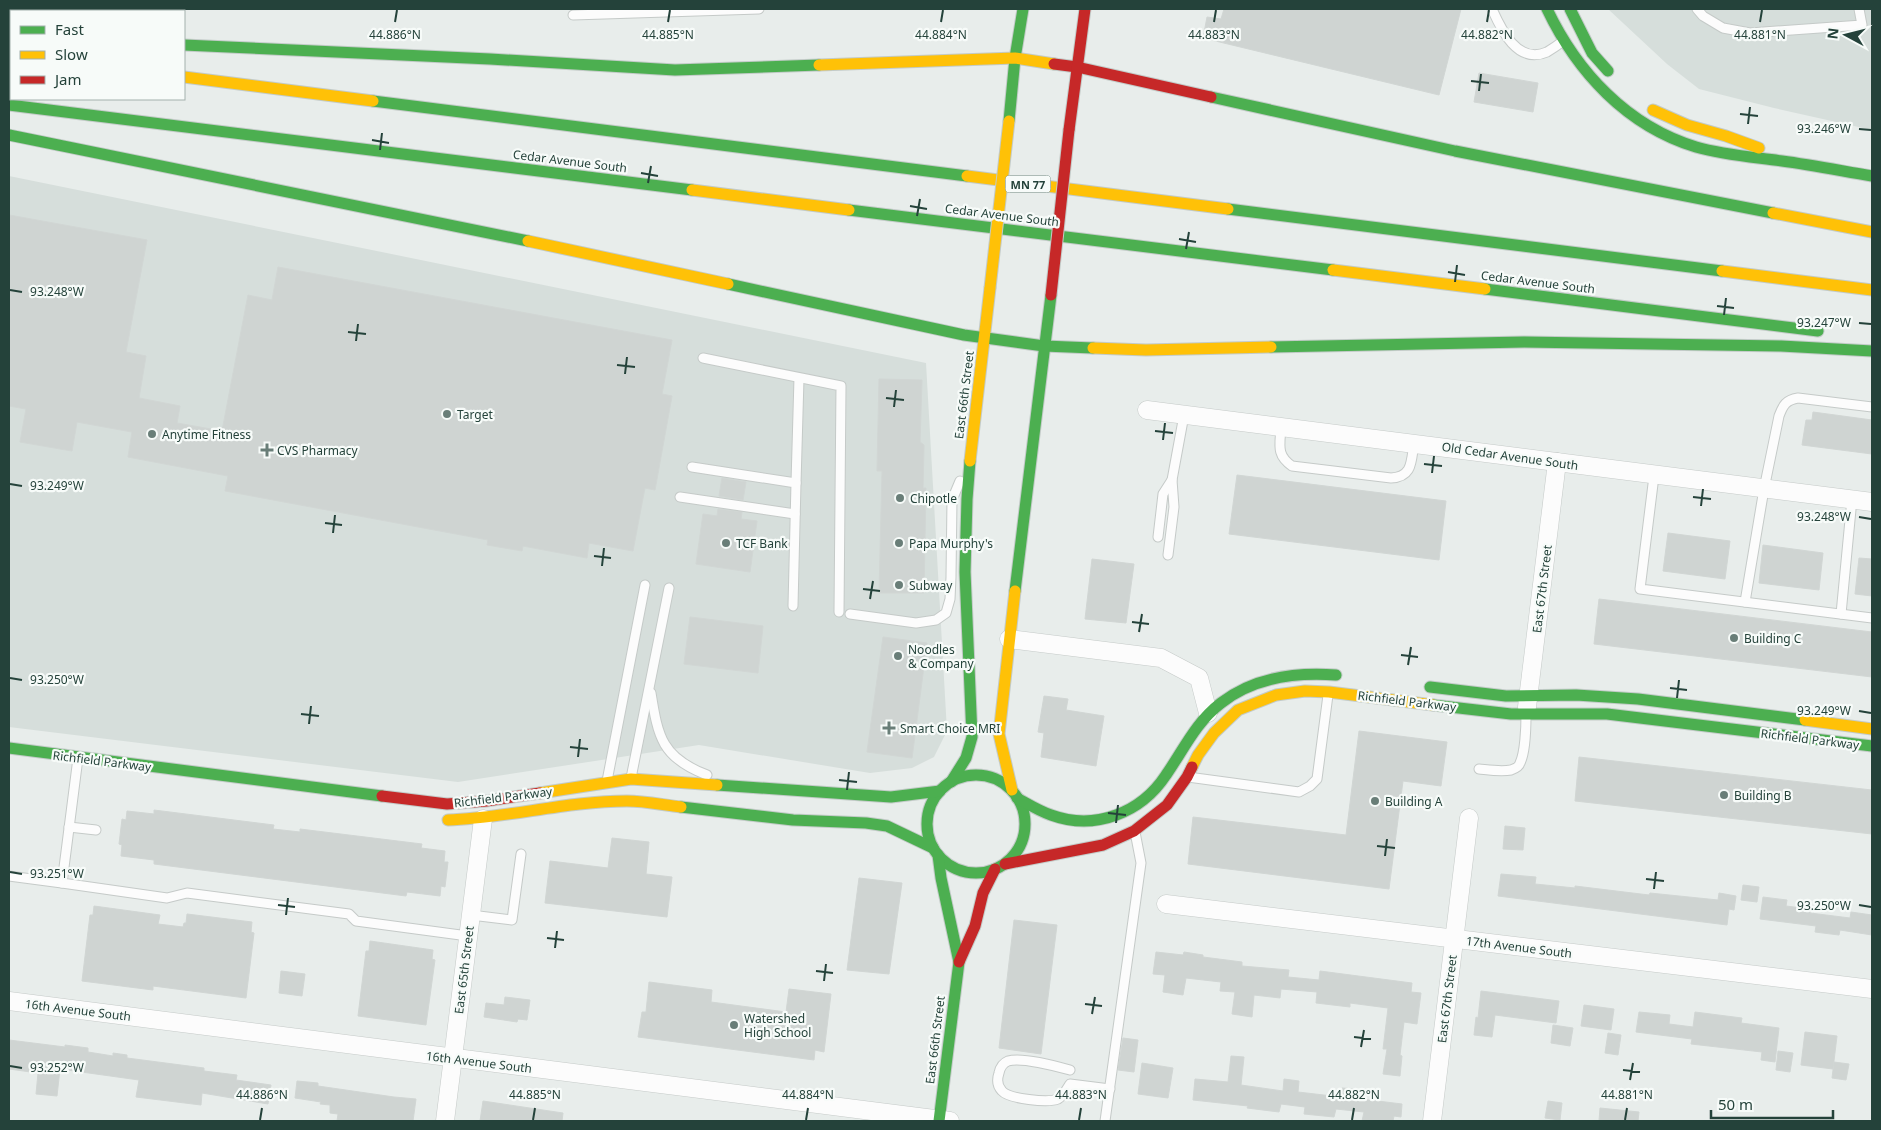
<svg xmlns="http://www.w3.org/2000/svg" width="1881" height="1130" font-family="'Noto Sans',sans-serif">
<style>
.built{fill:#d6dedb}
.building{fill:#cfd4d2;stroke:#d1d6d4}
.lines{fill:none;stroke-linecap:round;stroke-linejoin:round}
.lane-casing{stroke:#c5cac8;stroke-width:11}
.street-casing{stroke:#c5cac8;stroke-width:19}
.fast-casing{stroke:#c3cbc8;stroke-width:13}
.slow-casing{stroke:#c3cbc8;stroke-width:13}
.jam-casing{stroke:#c3cbc8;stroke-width:13}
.lane{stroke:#fcfcfc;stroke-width:9}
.street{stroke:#fcfcfc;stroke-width:18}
.fast{stroke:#4caf50;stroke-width:11}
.slow{stroke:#ffc107;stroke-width:11}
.jam{stroke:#c62828;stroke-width:11}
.slow-bridge-casing{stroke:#c3cbc8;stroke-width:13;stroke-linecap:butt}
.jam-bridge-casing{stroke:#c3cbc8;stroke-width:13;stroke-linecap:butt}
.slow-bridge{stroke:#ffc107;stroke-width:11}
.jam-bridge{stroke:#c62828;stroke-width:11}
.ticks{fill:none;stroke:#24423a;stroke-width:2}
.poi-dot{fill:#697e78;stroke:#f7fbf9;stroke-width:2}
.labels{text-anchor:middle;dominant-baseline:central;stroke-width:4.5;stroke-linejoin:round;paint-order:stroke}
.shield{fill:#f7fbf9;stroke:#637a73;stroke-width:1}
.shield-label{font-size:11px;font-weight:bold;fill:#24423a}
.street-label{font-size:12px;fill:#24423a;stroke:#f7fbf9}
.poi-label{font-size:12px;fill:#24423a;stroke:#f7fbf9;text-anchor:start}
.ticks-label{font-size:12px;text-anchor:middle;fill:#24423a;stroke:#f7fbf9;stroke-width:4.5;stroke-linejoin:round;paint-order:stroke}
</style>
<rect width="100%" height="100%" fill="#e8edeb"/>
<g class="built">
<path d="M1608 9H1872V130L1774 108 1699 89 1667 64Z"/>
<path d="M9 176 926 363 947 731 934 757 912 768 870 773 699 745 458 782 9 727Z"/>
</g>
<g class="building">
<path d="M1224 9H1461L1439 95 1203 38 1207 17 1221 19Z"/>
<path d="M1479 73 1538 83 1533 112 1474 102Z"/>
<path d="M9 215 147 240 126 352 146 356 139 398 180 406 177 423 222 431 248 295 272 300 278 267 672 340 662 394 672 396 655 490 645 488 633 551 589 543 587 558 523 546 522 551 487 545 488 540 225 491 228 476 128 457 132 432 77 422 72 451 20 442 26 409 9 406Z"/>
<path d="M879 379 922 380 920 442 924 445 923 488H926L924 593H879L882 471H877Z"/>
<path d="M1813 412 1872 420V454L1802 445 1806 420H1812Z"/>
<path d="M1237 475 1446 501 1439 560 1229 534Z"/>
<path d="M722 478 746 482 743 500 719 496Z"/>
<path d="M718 509 742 512 741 519 757 521 750 572 696 564 703 514 717 516Z"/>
<path d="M1668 533 1730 541 1725 579 1663 571Z"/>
<path d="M1763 545 1823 553 1819 590 1759 583Z"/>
<path d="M1859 558 1872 559V596L1855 594Z"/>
<path d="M1092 559 1134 564 1126 623 1085 619Z"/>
<path d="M1599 599 1872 632V677L1594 644Z"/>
<path d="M690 617 763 626 758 673 684 664Z"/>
<path d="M883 637 927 643 912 758 867 752Z"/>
<path d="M1044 696 1068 699 1066 710 1104 716 1096 766 1041 757 1044 733 1038 732Z"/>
<path d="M1359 731 1447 742 1441 786 1403 781 1389 889 1188 864 1193 817 1346 835Z"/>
<path d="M1579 757 1872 790V834L1575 801Z"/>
<path d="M154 810 274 825 273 829 300 832V829L422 844 421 848 445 851 444 862H448L445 887 441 886 440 896 407 892 406 896 154 864V860L121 856 122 845 119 844 122 819 126 820 127 811 154 814Z"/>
<path d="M1505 826 1525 828 1523 850 1503 849Z"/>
<path d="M612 838 649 842 646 874 672 877 667 917 545 903 550 861 608 868Z"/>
<path d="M1501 874 1536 877 1535 884 1575 888V886L1649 895 1650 893 1718 900 1719 893 1736 896 1734 910 1729 909 1727 925 1498 896Z"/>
<path d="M859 878 902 883 889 974 847 970Z"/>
<path d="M1743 885 1759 887 1757 902 1741 900Z"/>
<path d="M1763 897 1787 900 1786 906 1810 909V913L1850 918 1851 912 1872 915V935L1840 930 1839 935 1815 932 1816 926 1760 919Z"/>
<path d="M94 906 160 915 158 924 183 927 184 923H186L187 914 252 922 251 932 254 933 246 998 153 986V990L82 981 90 915H93Z"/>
<path d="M1014 920 1057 925 1041 1054 999 1048Z"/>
<path d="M370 941 433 950 432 959 435 960 426 1025 358 1016 366 951H369Z"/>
<path d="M1156 952 1183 955 1184 952 1203 955V957L1242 962V966L1289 970 1288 977 1319 980 1320 971 1412 983 1411 992 1421 993 1417 1024 1404 1022 1400 1055 1402 1056 1400 1076 1383 1074 1387 1049H1383L1388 1008 1350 1003V1007L1316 1003 1317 992 1281 989 1280 998 1254 995 1252 1017 1232 1014 1235 992 1220 991 1221 982 1186 978 1183 995 1163 992 1165 975 1153 974Z"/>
<path d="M281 971 305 974 302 996 279 993Z"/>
<path d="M649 982 712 990 711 1002 786 1012 789 989 831 994 824 1052 815 1050 814 1060 638 1037 642 1012H646Z"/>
<path d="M1481 991 1559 1001 1556 1023 1495 1015 1492 1037 1474 1035 1476 1017 1478 1018Z"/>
<path d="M505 997 530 1000 527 1020 518 1019 517 1022 484 1017 486 1003 504 1005Z"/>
<path d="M1584 1005 1614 1009 1611 1030 1581 1026Z"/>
<path d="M1639 1012 1670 1015 1669 1024 1693 1027 1695 1012 1742 1018 1741 1023 1779 1028 1775 1062 1761 1060 1762 1052 1691 1044 1692 1039 1636 1032Z"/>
<path d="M1553 1025 1573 1028 1570 1046 1551 1043Z"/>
<path d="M1805 1032 1837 1036 1833 1069 1801 1065Z"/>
<path d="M1608 1033 1621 1035 1618 1055 1605 1053Z"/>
<path d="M1123 1038 1138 1040 1134 1072 1118 1070Z"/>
<path d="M9 1040 65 1047V1045L88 1048V1052L113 1056V1053L127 1055V1058L204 1068V1071L237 1075 236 1080 271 1085 268 1104 202 1093 201 1105 136 1097 139 1080 60 1069 57 1096 36 1094 38 1073 9 1069Z"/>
<path d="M1778 1051 1793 1053 1790 1072 1776 1070Z"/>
<path d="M1231 1056 1244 1057 1241 1085 1283 1091 1284 1079 1299 1081 1298 1092 1341 1097 1342 1088 1355 1089 1353 1098 1402 1104 1401 1117 1394 1116 1393 1121H1362L1364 1112 1336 1109 1334 1117 1304 1114 1305 1107 1281 1104 1279 1112 1247 1108 1248 1106 1193 1100 1195 1079 1228 1082Z"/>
<path d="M1834 1062 1849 1064 1846 1080 1832 1078Z"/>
<path d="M1142 1063 1173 1068 1168 1098 1138 1094Z"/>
<path d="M297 1081 318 1083V1086L394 1097 416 1099 413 1121H337L338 1114 330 1113V1105L320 1104 321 1102 295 1098Z"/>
<path d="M483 1101 563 1113 562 1121H480Z"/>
<path d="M1548 1101 1562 1103 1560 1120 1545 1118Z"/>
<path d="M1600 1108 1639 1112 1638 1121H1599Z"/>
</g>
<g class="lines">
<defs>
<g id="lane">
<path d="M1492 9C1501 29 1517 65 1547 52 1552 49 1558 45 1563 41"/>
<path d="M1697 9 1703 16 1723 28 1750 33 1862 25 1859 9"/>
<path d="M573 15 759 9"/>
<path d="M703 358 841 386 839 612"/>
<path d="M1281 427C1280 445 1276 455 1292 466L1391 478C1413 477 1411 461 1414 443"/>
<path d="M692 467 796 483 793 606"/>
<path d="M1654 476 1640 589 1872 618"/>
<path d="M796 483 799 378"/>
<path d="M680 497 795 514"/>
<path d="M1158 537 1163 494 1172 480"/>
<path d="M1168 555 1174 507 1172 480 1184 415"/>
<path d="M1745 602 1764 489 1779 416C1783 405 1786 400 1798 398L1872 407"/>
<path d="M850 614 916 623 936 620 946 613 950 599 951 577 952 500 960 481"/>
<path d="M1841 614 1852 499"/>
<path d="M651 693C658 737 662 758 707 775"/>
<path d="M78 758 62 883 167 898 187 893 349 914 356 921 468 936"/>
<path d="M1479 769C1489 770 1501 772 1511 770 1514 769 1519 767 1520 763 1525 753 1526 727 1526 715"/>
<path d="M1188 777 1299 792 1310 786 1317 779 1328 695"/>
<path d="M631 778 669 588"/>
<path d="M607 781 645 585"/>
<path d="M69 827 96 830"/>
<path d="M9 876 62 883"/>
<path d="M471 915 512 920 521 854"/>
<path d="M1070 1070C1056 1066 1021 1057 1008 1061 1003 1063 1000 1068 999 1073 997 1079 997 1086 1002 1091 1009 1099 1048 1103 1058 1099 1063 1096 1067 1089 1070 1084L1110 1089"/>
<path d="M1105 1121 1141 863 1135 832"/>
</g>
<g id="street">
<path d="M1147 410 1872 502"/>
<path d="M1009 639 1161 658 1199 678 1208 713"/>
<path d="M1527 707 1557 462"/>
<path d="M1166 904 1872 989"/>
<path d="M9 1001 950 1121"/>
<path d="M445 1121 483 819"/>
<path d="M1432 1121 1469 818"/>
</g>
<g id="fast">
<path d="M1547 9C1577 72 1627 126 1696 147 1724 155 1753 157 1782 161 1812 165 1842 171 1872 176"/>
<path d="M1570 9 1592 53 1608 71"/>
<path d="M184 45 490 59 675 70 819 65"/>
<path d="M9 54H11"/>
<path d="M1211 97 1455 151 1773 213"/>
<path d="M373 101 967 176"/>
<path d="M9 105 692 190"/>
<path d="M1009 121 1015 58 1023 9"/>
<path d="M9 135 528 241"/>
<path d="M1228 209 1722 271"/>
<path d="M849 210 1333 270"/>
<path d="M728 284 964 335 1044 346 1093 348"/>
<path d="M1485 289 1818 331"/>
<path d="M1271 347 1524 342 1781 346 1872 351"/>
<path d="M1015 591 1051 295"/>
<path d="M1430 687 1506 696 1576 695 1638 699 1805 720"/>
<path d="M1433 705 1511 714H1607L1872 746"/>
<path d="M9 748 382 796"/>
<circle cx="976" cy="824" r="49"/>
<path d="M951 782 966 758 972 737 965 572 967 499 970 461"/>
<path d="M717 785 891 797 940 791"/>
<path d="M1017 798C1028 804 1039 811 1051 815 1095 831 1141 813 1166 775 1184 749 1196 722 1221 703 1254 677 1295 672 1336 675"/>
<path d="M681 807 793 820 866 823 887 826 933 848"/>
<path d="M938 855 941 878 959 962 939 1121"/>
</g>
<g id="slow">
<path d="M819 65 1015 58 1054 64"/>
<path d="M184 77 373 101"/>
<path d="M1653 110 1687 125 1726 136 1759 148"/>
<path d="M967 176 1228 209"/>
<path d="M692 190 849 210"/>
<path d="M1773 213 1872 232"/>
<path d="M528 241 728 284"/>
<path d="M1333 270 1485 289"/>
<path d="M1722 271 1872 290"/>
<path d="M1093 348 1146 350 1271 347"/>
<path d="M970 461 990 288"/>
<path d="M1805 720 1872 729"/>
<path d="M1192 767 1198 755 1214 733 1238 710 1276 695 1305 691 1329 692 1433 705"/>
<path d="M1012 790 999 734 1015 591"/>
<path d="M540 793 631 779 717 785"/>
<path d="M448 820C508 818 567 801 627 801 645 801 663 805 681 807"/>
</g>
<g id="jam">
<path d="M1054 64 1077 67 1211 97"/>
<path d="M1069 130 1085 9"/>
<path d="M382 796 447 804 486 801 540 793"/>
<path d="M1005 864 1103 845 1134 831 1167 805 1187 777 1192 767"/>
<path d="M959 962 975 926 983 893 995 869"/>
</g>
</defs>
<use href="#lane" class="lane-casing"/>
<use href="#street" class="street-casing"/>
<use href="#fast" class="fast-casing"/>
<use href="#slow" class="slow-casing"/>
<use href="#jam" class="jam-casing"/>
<use href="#lane" class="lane"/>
<use href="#street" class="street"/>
<use href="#fast" class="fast"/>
<use href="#slow" class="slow"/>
<use href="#jam" class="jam"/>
<defs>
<path id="slow-bridge" d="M990 288 1009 121"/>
<path id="jam-bridge" d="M1051 295 1069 130"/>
</defs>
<use href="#slow-bridge" class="slow-bridge-casing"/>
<use href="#jam-bridge" class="jam-bridge-casing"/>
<use href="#slow-bridge" class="slow-bridge"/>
<use href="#jam-bridge" class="jam-bridge"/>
</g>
<path class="ticks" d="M395 22 397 10M668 22 670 10M941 22 943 10M1214 22 1216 10M1487 22 1489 10M1760 22 1762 10M1471 81 1489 83M1479 91 1481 74M1740 114 1758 116M1748 124 1750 107M1859 129 1871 130M372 140 389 143M380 150 382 133M641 173 658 176M648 183 651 166M910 206 927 209M917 216 920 199M1179 239 1196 242M1186 249 1189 232M1448 272 1465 275M1455 282 1457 265M10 290 22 292M1717 306 1734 308M1724 315 1726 298M1859 323 1871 324M348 332 366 334M356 341 358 324M617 365 635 367M625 374 627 357M886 398 904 400M894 407 896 390M1155 431 1173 433M1163 440 1165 423M1424 464 1442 466M1432 473 1434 456M10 484 22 486M1693 497 1711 499M1701 506 1703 489M1859 517 1871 519M325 523 342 525M333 533 335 515M594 556 611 558M602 566 604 548M863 589 880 591M870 599 873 581M1132 622 1149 624M1139 632 1142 614M1401 655 1418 657M1408 665 1411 647M10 678 22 680M1670 688 1687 690M1677 698 1679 680M1859 711 1871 713M301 714 319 716M309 724 311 706M570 747 588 749M578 757 580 739M839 780 857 782M847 790 849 772M1108 813 1126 815M1116 823 1118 805M1377 846 1395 848M1385 856 1387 839M10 872 22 874M1646 879 1664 881M1654 889 1656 872M278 905 295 907M1859 905 1871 907M286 915 288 898M547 938 564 940M555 948 557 931M816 971 833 973M824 981 826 964M1085 1004 1102 1006M1092 1014 1095 997M1354 1037 1371 1039M1361 1047 1364 1030M10 1066 22 1068M1623 1070 1640 1072M1630 1080 1633 1063M260 1120 262 1108M533 1120 535 1108M806 1120 808 1108M1079 1120 1081 1108M1352 1120 1354 1108M1625 1120 1627 1108"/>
<g class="poi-dot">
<circle cx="447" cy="414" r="5"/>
<circle cx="152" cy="434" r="5"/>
<path d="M264.5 442.5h5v5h5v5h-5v5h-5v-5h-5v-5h5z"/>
<circle cx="900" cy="498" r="5"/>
<circle cx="726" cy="543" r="5"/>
<circle cx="899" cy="543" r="5"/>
<circle cx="899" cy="585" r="5"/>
<circle cx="1734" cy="638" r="5"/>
<circle cx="898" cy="656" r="5"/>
<path d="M886.5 720.5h5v5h5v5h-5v5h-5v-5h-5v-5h5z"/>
<circle cx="1724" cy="795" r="5"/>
<circle cx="1375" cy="801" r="5"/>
<circle cx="734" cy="1025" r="5"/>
</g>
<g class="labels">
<rect class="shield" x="1005.5" y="175.5" width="45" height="17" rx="4"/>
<g class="shield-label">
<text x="1028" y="184">MN 77</text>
</g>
<g class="street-label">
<text transform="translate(570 161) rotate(7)">Cedar Avenue South</text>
<text transform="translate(1002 215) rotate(7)">Cedar Avenue South</text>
<text transform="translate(1538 282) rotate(7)">Cedar Avenue South</text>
<text transform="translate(964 395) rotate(-83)">East 66th Street</text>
<text transform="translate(1510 456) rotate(8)">Old Cedar Avenue South</text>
<text transform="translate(1542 589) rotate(-83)">East 67th Street</text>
<text transform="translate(1407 701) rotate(7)">Richfield Parkway</text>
<text transform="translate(1810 739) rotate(7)">Richfield Parkway</text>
<text transform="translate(102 761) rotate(7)">Richfield Parkway</text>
<text transform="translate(503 797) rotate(-7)">Richfield Parkway</text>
<text transform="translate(1519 947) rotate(7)">17th Avenue South</text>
<text transform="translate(464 970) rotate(-83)">East 65th Street</text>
<text transform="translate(1447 999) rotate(-83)">East 67th Street</text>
<text transform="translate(78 1010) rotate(7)">16th Avenue South</text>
<text transform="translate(935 1040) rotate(-83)">East 66th Street</text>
<text transform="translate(479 1062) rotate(7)">16th Avenue South</text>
</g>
<g class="poi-label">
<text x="457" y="414">Target</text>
<text x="162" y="434">Anytime Fitness</text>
<text x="277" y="450">CVS Pharmacy</text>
<text x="910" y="498">Chipotle</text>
<text x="736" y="543">TCF Bank</text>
<text x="909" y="543">Papa Murphy's</text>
<text x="909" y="585">Subway</text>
<text x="1744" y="638">Building C</text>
<text x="908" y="649">Noodles<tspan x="908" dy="14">&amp; Company</tspan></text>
<text x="900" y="728">Smart Choice MRI</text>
<text x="1734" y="795">Building B</text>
<text x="1385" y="801">Building A</text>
<text x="744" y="1018">Watershed<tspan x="744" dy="14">High School</tspan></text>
</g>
</g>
<g class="ticks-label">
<text x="395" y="39">44.886°N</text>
<text x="668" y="39">44.885°N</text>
<text x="941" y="39">44.884°N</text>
<text x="1214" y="39">44.883°N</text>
<text x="1487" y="39">44.882°N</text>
<text x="1760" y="39">44.881°N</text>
<text x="1824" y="133">93.246°W</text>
<text x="57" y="296">93.248°W</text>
<text x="1824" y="327">93.247°W</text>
<text x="57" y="490">93.249°W</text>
<text x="1824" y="521">93.248°W</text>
<text x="57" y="684">93.250°W</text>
<text x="1824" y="715">93.249°W</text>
<text x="57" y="878">93.251°W</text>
<text x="1824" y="910">93.250°W</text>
<text x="57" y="1072">93.252°W</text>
<text x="262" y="1099">44.886°N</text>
<text x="535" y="1099">44.885°N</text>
<text x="808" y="1099">44.884°N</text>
<text x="1081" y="1099">44.883°N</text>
<text x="1354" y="1099">44.882°N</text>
<text x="1627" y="1099">44.881°N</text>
</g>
<rect width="1881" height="1130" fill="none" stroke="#24423a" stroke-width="20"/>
<rect x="10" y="10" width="175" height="90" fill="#f7fbf9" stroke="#a3b1ad"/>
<rect x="20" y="26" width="25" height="8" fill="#4caf50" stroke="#a3b1ad"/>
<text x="55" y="35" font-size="15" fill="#24423a">Fast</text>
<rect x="20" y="51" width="25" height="8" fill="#ffc107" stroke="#a3b1ad"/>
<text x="55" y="60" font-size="15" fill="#24423a">Slow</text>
<rect x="20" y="76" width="25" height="8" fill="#c62828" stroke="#a3b1ad"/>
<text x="55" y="85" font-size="15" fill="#24423a">Jam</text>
<g transform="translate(1846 35) rotate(277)" stroke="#f7fbf9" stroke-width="4" paint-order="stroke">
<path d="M0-4L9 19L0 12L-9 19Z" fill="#24423a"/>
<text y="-8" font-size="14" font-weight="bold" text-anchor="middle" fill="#24423a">N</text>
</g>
<path d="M1711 1110v8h122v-8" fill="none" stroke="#24423a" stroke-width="2.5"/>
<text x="1718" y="1110" font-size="15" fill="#24423a" stroke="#f7fbf9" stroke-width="4" paint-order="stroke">50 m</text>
</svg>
